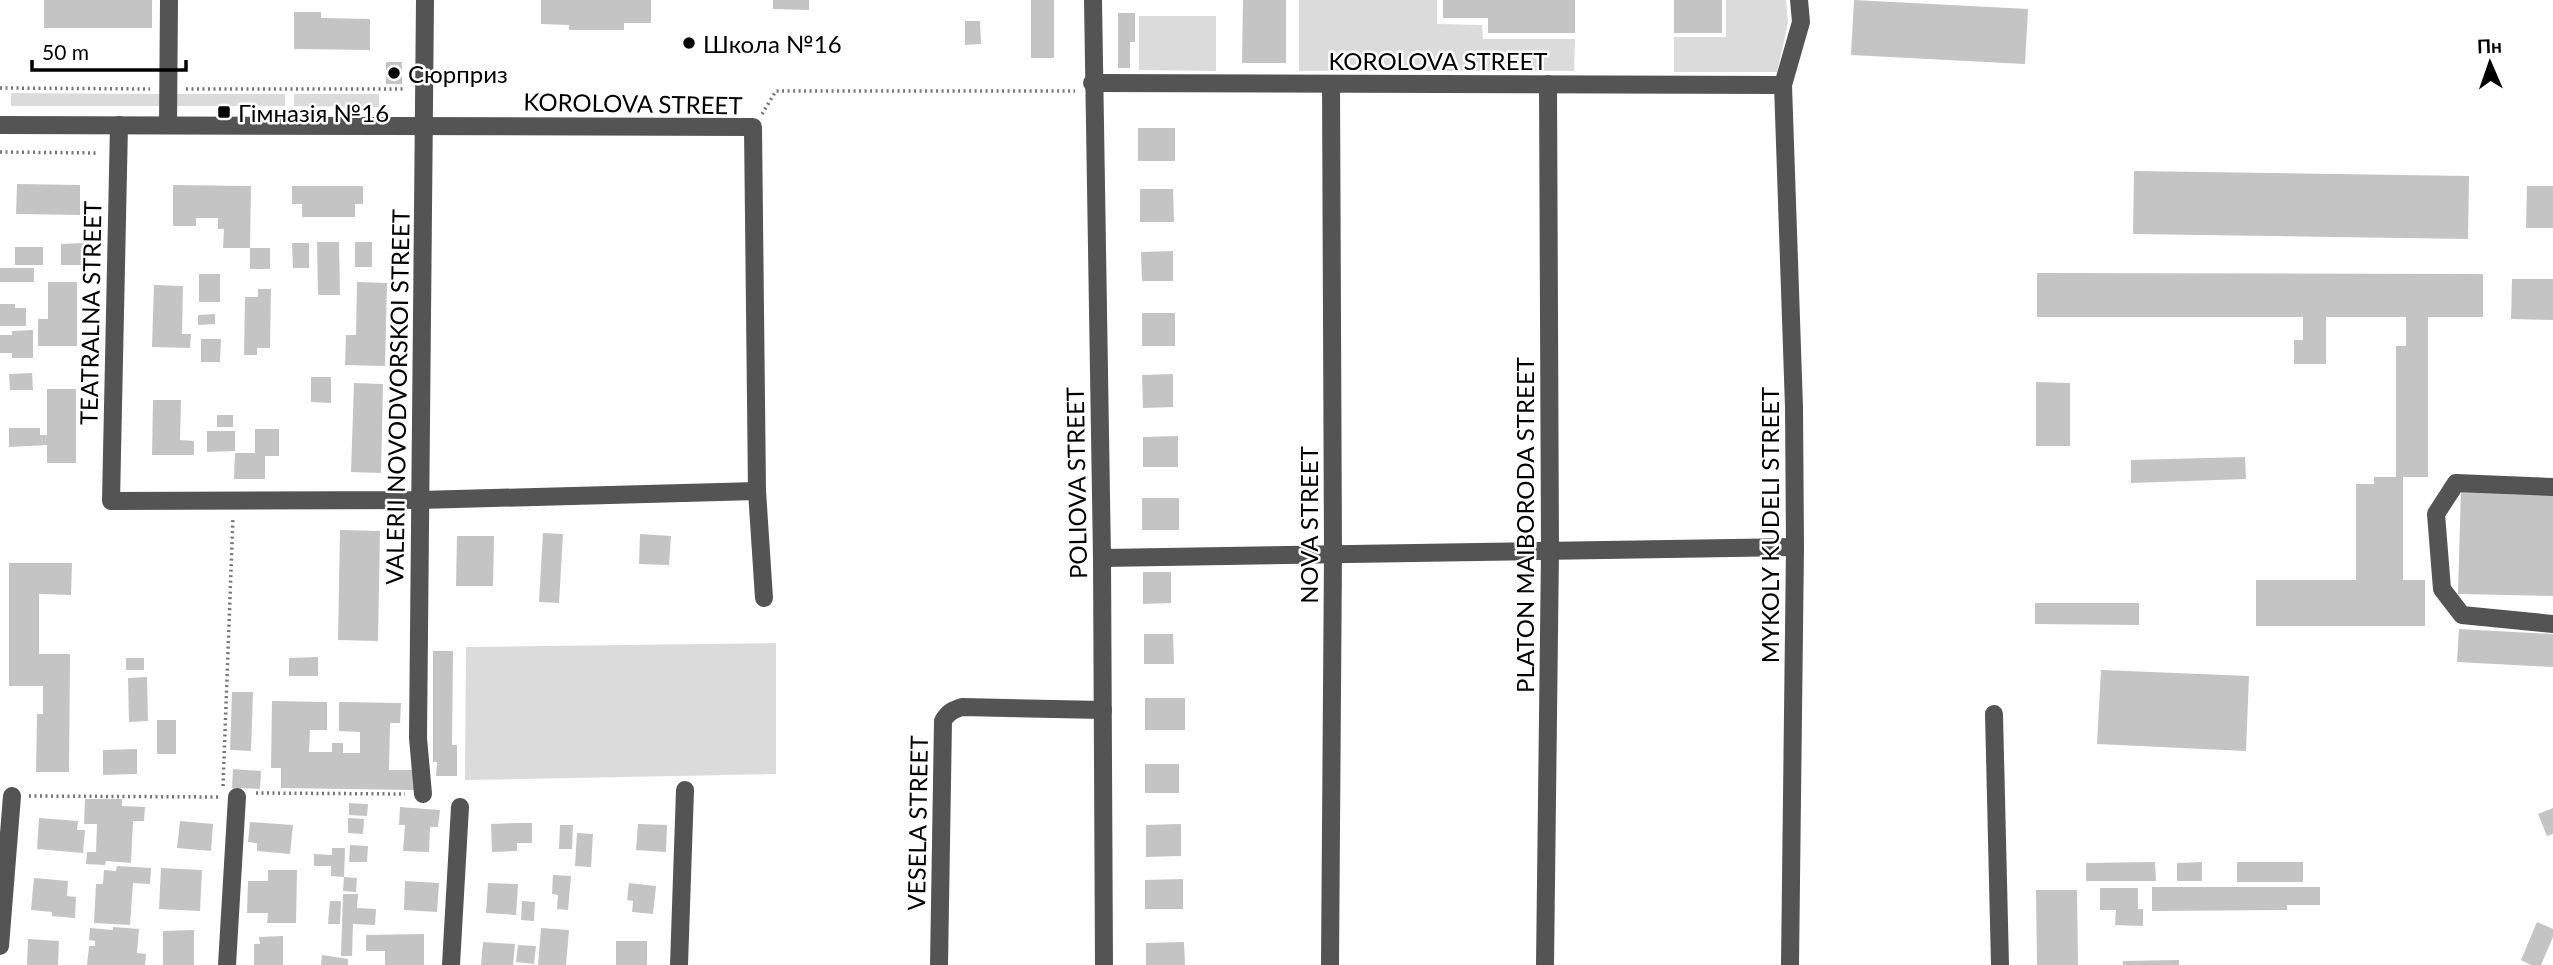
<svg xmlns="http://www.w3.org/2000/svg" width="2553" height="965" font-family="Lato,sans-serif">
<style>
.green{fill:#dbdbdb}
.building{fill:#c4c4c4}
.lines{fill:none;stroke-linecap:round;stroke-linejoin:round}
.path{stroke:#767676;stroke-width:3.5;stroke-dasharray:2 3.5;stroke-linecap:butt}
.minor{stroke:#545454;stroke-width:18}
.poi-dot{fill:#000;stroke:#fff;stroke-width:2.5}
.labels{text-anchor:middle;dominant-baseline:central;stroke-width:5;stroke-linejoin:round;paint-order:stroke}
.poi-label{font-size:24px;fill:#000;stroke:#fff;text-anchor:start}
.street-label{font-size:24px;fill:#000;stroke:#fff}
</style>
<rect width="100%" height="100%" fill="#fff"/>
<g class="green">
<path d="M1299 0H1437V24L1482 25 1483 39H1575L1574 71H1299Z"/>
<path d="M1726 0H1786L1788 23 1777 72H1674V37H1726Z"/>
<path d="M1139 16H1216V71L1139 70Z"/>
<path d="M11 93 161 94V106H11Z"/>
<rect x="174" y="94" width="111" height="12"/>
<path d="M294 94H379V107L294 106Z"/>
<path d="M776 643V774L465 780 466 647Z"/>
</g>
<g class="building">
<rect x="44" y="0" width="108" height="28"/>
<path d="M541 0H651V23H624V30H569V25L541 24Z"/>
<path d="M773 0H809V10L773 9Z"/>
<rect x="1031" y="0" width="23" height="58"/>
<path d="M1243 0H1286V63H1242Z"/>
<path d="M1443 0H1575V33H1488V18H1443Z"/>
<rect x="1674" y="0" width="48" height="33"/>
<path d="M1854 0 2028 9 2025 64 1851 55Z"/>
<path d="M294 12H321V18L370 19V50L294 49Z"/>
<path d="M1118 13H1135V42H1130V68H1118Z"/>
<path d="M965 21H980L981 44 965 45Z"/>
<rect x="386" y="62" width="16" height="22"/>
<rect x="1138" y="128" width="37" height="33"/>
<path d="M2134 171 2469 176 2468 239 2133 234Z"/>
<path d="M17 184 80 185V215L16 214Z"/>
<path d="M173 185 251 186 250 248H223L224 229H218V218H196V226H173Z"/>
<path d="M292 186H363V204H355V217H302V204H292Z"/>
<path d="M2527 186H2553V228H2526Z"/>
<path d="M1140 189H1173L1174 222H1140Z"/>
<path d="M317 242H339L340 295H318Z"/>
<rect x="355" y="242" width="17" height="25"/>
<path d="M84 243V265H61V244Z"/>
<path d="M292 243H309V268H293Z"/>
<rect x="15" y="247" width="28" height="18"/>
<rect x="250" y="248" width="20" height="21"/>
<path d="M1173 251V281H1142L1141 252Z"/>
<rect x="0" y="268" width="34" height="14"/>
<path d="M2037 273 2483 274V317H2428V477H2403V580H2425V626H2256V580H2356V484H2374V477H2396V346H2406V317H2326V364H2294V340H2303V317H2037Z"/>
<rect x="199" y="274" width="21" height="28"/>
<path d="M2512 279H2553V320L2511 319Z"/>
<path d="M48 282H77V346H38V319H48Z"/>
<path d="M357 282 387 283 385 366 345 365 346 335H356Z"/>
<path d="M154 285 183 286 182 334H191L190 348 152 347Z"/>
<path d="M258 289H271L270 348H257V355H244L245 297H258Z"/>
<path d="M0 304H15V308H26V326H0Z"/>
<rect x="1142" y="313" width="33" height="33"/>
<path d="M215 314V324L198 325V315Z"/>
<path d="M33 330V358H12V353H0V335H12V331Z"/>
<path d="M201 339H221L220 362H201Z"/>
<path d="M32 373 33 390H10L9 374Z"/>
<path d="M1173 374V407L1143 408 1142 375Z"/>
<path d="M311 377H331V403L311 402Z"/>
<path d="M2036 382 2070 383V446H2036Z"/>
<path d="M354 383 383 384 381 473 351 472Z"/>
<path d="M47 389H76V463H47V445L9 447V428H40V435H47Z"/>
<path d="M153 400H181L180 440 194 441V455H152Z"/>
<rect x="217" y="415" width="16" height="12"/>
<path d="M255 429H279V456H265V479H234L235 453H255Z"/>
<path d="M207 431H235V451L207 452Z"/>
<path d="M1178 436V467H1143V437Z"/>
<path d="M2245 457 2246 479 2131 483V460Z"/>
<path d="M2461 489 2553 492V596L2458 594Z"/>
<rect x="1142" y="498" width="37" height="32"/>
<path d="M340 530 380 531 378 641 338 640Z"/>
<path d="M543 533 563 534 559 603 539 602Z"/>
<path d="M640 534 671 536 669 565 639 564Z"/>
<path d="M457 536H494L493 586H456Z"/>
<path d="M9 563H72L71 595 39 594V654H70L69 772H36L37 714H43V686H9Z"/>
<path d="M1143 572H1171V603L1143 604Z"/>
<path d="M2035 603H2139V625L2035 624Z"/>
<path d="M2459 629 2553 634V667L2457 662Z"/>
<path d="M1144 634H1173L1174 664H1144Z"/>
<path d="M433 651H453L452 745H457V776H436L437 762H433Z"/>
<path d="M318 657V676H289V658Z"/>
<rect x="126" y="658" width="18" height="12"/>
<path d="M2101 670 2249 676 2246 751 2097 744Z"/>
<path d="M147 677 148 721 129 722 128 678Z"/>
<path d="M232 692H253L251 751 230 750Z"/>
<rect x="1145" y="698" width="40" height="32"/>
<path d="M272 701 327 702V730H310L309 752H332V743H343V753H360V732L339 731V702L401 703 400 723H390L389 770H414V790L281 788V768H271Z"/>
<rect x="157" y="720" width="19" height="34"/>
<path d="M137 749V774L103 775V750Z"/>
<rect x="1145" y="764" width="34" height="29"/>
<path d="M233 769 261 771 260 789 232 788Z"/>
<path d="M85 799H122V806L145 807 144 821H133L131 863 106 861 105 865 86 864 87 852H96L97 824H84Z"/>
<path d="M349 803 368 804 367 816 349 815Z"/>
<path d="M400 807 440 810 438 827H430L429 852 403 851 405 825H399Z"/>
<path d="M2553 808V834L2547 836 2538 814Z"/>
<path d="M39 818 78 821 77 830H85L83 853 37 849Z"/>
<path d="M348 818 364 819 363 834 348 833Z"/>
<path d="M180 821 213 824 211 851 177 848Z"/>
<path d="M250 822 293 825 290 854 257 851V843L248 842Z"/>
<path d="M517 823H532V843H517V851L492 852 491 824Z"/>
<path d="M638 824 667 825 666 852 636 850Z"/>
<path d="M1181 824V856L1146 857V825Z"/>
<path d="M560 825H573L572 849H559Z"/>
<path d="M577 833 593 834 591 867 575 866Z"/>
<path d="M350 845 368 846 367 862H349Z"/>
<path d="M332 848H345L344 877 331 876V866H314V854L332 855Z"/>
<path d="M2155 862 2156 881H2086V863Z"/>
<path d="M2202 862V881H2177V863Z"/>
<rect x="2237" y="862" width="66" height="20"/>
<path d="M117 866 151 868 150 884 133 883 130 925 94 923 96 884H103L104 870 116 871Z"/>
<path d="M161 868 202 870 200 911 159 909Z"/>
<path d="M268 870H297L296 923H267L268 913H247L248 881H268Z"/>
<path d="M553 875 571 876 568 910 557 909 558 895 552 894Z"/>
<path d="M344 877 357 878 356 892 343 891Z"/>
<path d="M34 878 68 881 67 896 76 897 75 918 52 916V912L31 910Z"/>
<path d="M1183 879V909H1145V880Z"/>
<path d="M405 881 439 883 437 912 404 910Z"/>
<path d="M488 883 518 884 516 915 486 913Z"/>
<path d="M629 883 656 886 653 914 632 912 633 901 627 900Z"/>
<path d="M2152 887H2320V905H2287V910L2152 911Z"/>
<path d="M2100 888H2138V909H2143V926L2115 925 2116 910H2100Z"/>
<path d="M2036 890H2077L2078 965H2037Z"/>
<path d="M343 894H358L357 908 376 909 375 925 353 924 352 956H341Z"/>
<path d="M330 901H341L340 924H328Z"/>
<path d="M522 901 535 902 534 921 521 920Z"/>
<path d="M2537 922 2553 929V937L2541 965H2531L2521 960Z"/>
<path d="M113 927 139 929 137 953 146 954 145 965H87L89 946H95V941L89 940 90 928 113 930Z"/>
<path d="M541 928 569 930 566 965H538Z"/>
<path d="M194 930V965H163V931Z"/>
<path d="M424 934V965H385V951H366V935Z"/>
<path d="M283 936V965H254V944H260L259 937Z"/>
<path d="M28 939 59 941 58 965H27Z"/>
<rect x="616" y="941" width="31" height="24"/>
<path d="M483 942 515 944 513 965H481Z"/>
<path d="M1184 942 1185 965H1146V943Z"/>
<path d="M518 945 536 946 534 964 516 962Z"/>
<path d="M322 955 348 959V965H321Z"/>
<path d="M2179 960V965H2123V961Z"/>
</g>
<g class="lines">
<g class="path">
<path d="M0 88 150 89"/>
<path d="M186 89H405"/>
<path d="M762 114 776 91H1075"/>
<path d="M0 152 99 153"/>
<path d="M223 786 233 517"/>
<path d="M256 793 405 794"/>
<path d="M29 796 221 797"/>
</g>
<g class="minor">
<path d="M1093 0 1102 558 1104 965"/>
<path d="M1092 83 1783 85"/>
<path d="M0 125 753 127 757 491 764 598"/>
<path d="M119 125 111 501 420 500 757 491"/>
<path d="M168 125 169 0"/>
<path d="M2553 487 2456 483 2436 514 2442 589 2462 615 2553 624"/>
<path d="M1102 558 1795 547"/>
<path d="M1994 714 2000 965"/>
<path d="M423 794 418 738 425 0"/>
<path d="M0 946 12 796"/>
<path d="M227 965 237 797"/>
<path d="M451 965 460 807"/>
<path d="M679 965 685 790"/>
<path d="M939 965 943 721C948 712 953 710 962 707L1103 710"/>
<path d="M1330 965 1333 554 1331 84"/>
<path d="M1545 965 1550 551 1548 84"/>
<path d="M1790 965 1795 547 1794 407 1783 85 1801 22 1799 0"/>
</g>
</g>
<g class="poi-dot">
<circle cx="689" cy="43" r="7"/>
<circle cx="394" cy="73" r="7"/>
<rect x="217" y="105" width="14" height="14" rx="3.5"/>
</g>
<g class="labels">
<g class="poi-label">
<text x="703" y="43">Школа №16</text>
<text x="408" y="73">Сюрприз</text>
<text x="238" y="112">Гімназія №16</text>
</g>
<g class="street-label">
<text x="1438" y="60">KOROLOVA STREET</text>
<text transform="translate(633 103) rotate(1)">KOROLOVA STREET</text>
<text transform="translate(90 313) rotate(-89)">TEATRALNA STREET</text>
<text transform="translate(397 397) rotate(-89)">VALERII NOVODVORSKOI STREET</text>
<text transform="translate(1076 483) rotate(-91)">POLIOVA STREET</text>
<text transform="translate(1308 525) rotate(-90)">NOVA STREET</text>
<text transform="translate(1524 525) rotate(-90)">PLATON MAIBORODA STREET</text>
<text transform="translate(1769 525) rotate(-90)">MYKOLY KUDELI STREET</text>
<text transform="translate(917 823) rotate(-89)">VESELA STREET</text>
</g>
</g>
<g transform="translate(2490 63) rotate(358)" stroke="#ffffff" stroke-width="5" paint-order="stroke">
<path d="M0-5L12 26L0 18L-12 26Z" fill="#000000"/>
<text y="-10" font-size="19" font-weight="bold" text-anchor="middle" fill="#000000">Пн</text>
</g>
<path d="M32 60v10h154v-10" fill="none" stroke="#000000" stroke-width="3.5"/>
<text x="42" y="60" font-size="21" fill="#000000" stroke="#ffffff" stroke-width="5" paint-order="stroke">50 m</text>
</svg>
